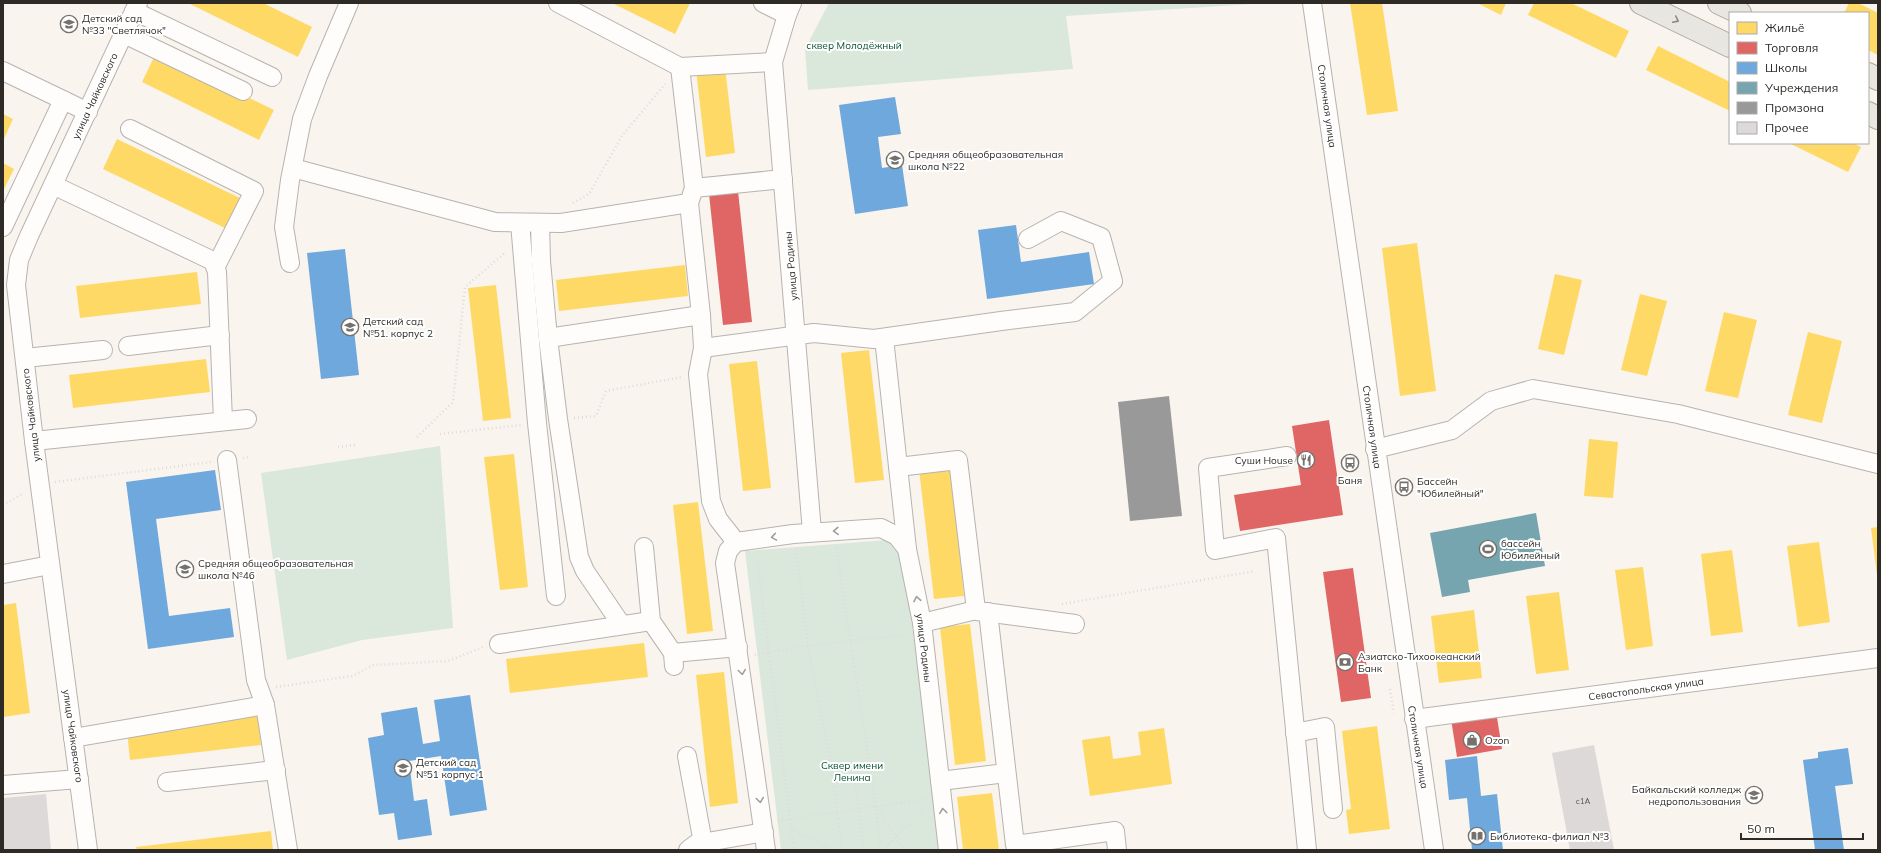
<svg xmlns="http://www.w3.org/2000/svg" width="1881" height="853" font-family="Mulish,sans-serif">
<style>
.green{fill:#dae7db}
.homes{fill:#ffd966}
.shops{fill:#e06666}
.schools{fill:#6fa8dc}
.public{fill:#76a5af}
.industry{fill:#999}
.building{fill:#dcd9d8}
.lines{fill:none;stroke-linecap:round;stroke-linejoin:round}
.minor-casing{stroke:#b7b3af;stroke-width:20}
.major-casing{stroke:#aea89b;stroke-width:24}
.path{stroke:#dedcda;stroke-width:2.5;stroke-dasharray:1 3;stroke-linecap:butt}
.minor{stroke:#fefdfc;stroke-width:18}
.major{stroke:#e8e6e0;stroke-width:22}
.oneway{stroke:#8b8884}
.oneway2{stroke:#a09e9c}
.labels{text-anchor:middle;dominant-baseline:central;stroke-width:4;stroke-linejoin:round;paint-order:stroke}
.number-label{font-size:8px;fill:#5a5653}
.poi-label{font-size:10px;fill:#2e2b27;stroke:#fff;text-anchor:start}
.park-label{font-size:10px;fill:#075032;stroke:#fff}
.street-label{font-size:10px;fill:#2e2b27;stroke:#fff}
</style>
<rect width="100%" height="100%" fill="#f9f4ee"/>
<g class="green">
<path d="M829 3H1268L1066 16 1073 69 808 90 805 49Z"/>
<path d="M440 446 453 628 362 640 287 660 261 473Z"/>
<path d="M900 539 943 850H781L745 551Z"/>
</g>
<g class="homes">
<path d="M188 3H263L312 27 298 57Z"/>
<path d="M612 3H690L675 34Z"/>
<path d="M1350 3H1382L1398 111 1367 115Z"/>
<path d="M1477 3H1506L1501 15Z"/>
<path d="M1534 3H1571L1629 31 1616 58 1528 15Z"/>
<path d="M1849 3H1858L1878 13V55L1868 50V13H1844Z"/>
<path d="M1658 46 1730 82V111L1646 70Z"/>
<path d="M156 53 274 110 259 140 142 82Z"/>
<path d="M725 67 735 153 706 157 696 70Z"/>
<path d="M3 114 13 119 3 141Z"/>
<path d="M117 139 240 198 225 228 103 169Z"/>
<path d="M1789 143H1853L1861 147 1848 172Z"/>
<path d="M3 163 14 169 3 191Z"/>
<path d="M1417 243 1436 391 1400 396 1382 248Z"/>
<path d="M685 265 688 296 559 311 556 280Z"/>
<path d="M197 272 201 304 80 318 76 286Z"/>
<path d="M1555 274 1582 280 1564 355 1538 349Z"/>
<path d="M496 285 511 418 483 421 468 288Z"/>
<path d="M1640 294 1667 301 1647 376 1621 370Z"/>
<path d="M1724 312 1757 320 1738 398 1705 391Z"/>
<path d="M1808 332 1842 341 1822 423 1788 415Z"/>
<path d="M869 350 884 480 855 483 841 353Z"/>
<path d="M206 359 210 392 73 408 69 375Z"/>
<path d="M757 361 771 488 743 491 729 364Z"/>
<path d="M1589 439 1618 442 1613 498 1584 496Z"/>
<path d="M514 454 528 587 500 590 484 457Z"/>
<path d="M950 465 964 596 934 599 919 469Z"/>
<path d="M698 502 713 631 687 634 673 505Z"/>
<path d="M1878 527V575H1877L1871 528Z"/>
<path d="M1819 542 1830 622 1798 627 1787 546Z"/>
<path d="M1732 550 1743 632 1711 636 1701 554Z"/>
<path d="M1643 567 1653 646 1626 650 1615 570Z"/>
<path d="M1559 592 1569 670 1536 674 1526 596Z"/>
<path d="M16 603 30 713 3 717V605Z"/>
<path d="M1474 610 1482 678 1439 683 1431 616Z"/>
<path d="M970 624 986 761 955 765 940 627Z"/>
<path d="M644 643 648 677 510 693 506 659Z"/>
<path d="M724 672 738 803 710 807 696 675Z"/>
<path d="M258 716 261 745 130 760 127 731Z"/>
<path d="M1377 726 1390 829 1349 834 1346 810 1351 809 1342 731Z"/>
<path d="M1164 728 1172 784 1090 796 1082 740 1110 736 1113 759 1141 755 1138 732Z"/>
<path d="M992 793 999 850H963L957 797Z"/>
<path d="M271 831 273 850H137L136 847Z"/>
</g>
<g class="shops">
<path d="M738 191 752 322 723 325 709 194Z"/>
<path d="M1329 420 1343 515 1240 531 1234 495 1301 485 1292 426Z"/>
<path d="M1353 568 1371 698 1341 702 1323 572Z"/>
<path d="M1496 711 1502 749 1457 757 1451 719Z"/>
</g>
<g class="schools">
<path d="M895 97 901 134 878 137 882 168 902 165 908 206 855 214 839 105Z"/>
<path d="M1016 225 1021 262 1089 252 1094 284 987 299 978 230Z"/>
<path d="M345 249 359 375 321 379 307 253Z"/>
<path d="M215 470 221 510 156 519 169 616 230 608 234 637 148 649 126 482Z"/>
<path d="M470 695 487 810 450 816 441 756 409 761 414 801 427 799 432 835 398 840 394 813 379 815 368 738 384 735 381 713 417 707 423 744 440 741 434 700Z"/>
<path d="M1848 748 1853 784 1835 786 1844 850H1815L1803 760 1818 758V752Z"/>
<path d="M1477 756 1481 796 1497 794 1503 850H1472L1467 798 1449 800 1445 760Z"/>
</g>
<path class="public" d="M1536 513 1545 566 1468 580 1470 592 1442 597 1430 533Z"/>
<path class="industry" d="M1169 396 1182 516 1130 521 1118 402Z"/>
<g class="building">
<path d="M1594 745 1614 850H1570L1552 753Z"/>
<path d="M46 794 51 850H3V798Z"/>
</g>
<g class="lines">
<defs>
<g id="minor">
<path d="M558 3 680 67"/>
<path d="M763 3 787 15"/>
<path d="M792 3 787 15 773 62 812 532"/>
<path d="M1312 3 1434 850"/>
<path d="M134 11 272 77"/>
<path d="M124 34 243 91"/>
<path d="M3 71 88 112"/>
<path d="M130 129 254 191 216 266"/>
<path d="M293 168 495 222 561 223 689 203 694 188 783 179"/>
<path d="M53 185 213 261 217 272 223 421"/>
<path d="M694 188 680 67 773 62"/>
<path d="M689 203 701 315"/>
<path d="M520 223 537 423 556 596"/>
<path d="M540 223 541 261 548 338"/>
<path d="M3 227 63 100"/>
<path d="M290 263 284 227 290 180 302 119 318 76 349 3"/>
<path d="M884 338 907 549"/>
<path d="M128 346 220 335"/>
<path d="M703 348 814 333 874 339 1001 321 1075 312 1113 281 1101 237 1061 221 1028 239"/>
<path d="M25 358 103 350"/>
<path d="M34 441 247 419"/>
<path d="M1375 449 1452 430 1491 401 1533 389 1678 414 1878 464"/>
<path d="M1287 456 1208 468 1215 550 1276 538 1307 850"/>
<path d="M227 460 256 680 265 705 288 850"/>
<path d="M898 467 958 460 976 610 922 623"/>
<path d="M644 547 651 621 673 653 674 666"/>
<path d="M3 574 50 565"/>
<path d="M977 611 1075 624"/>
<path d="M988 612 1015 845 1115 831 1117 850"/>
<path d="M621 624 585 571 579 557 558 419 548 338 701 315 703 348 698 374 711 501 718 519 736 542"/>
<path d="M499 644 651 621"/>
<path d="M673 653 738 647"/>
<path d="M1414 719 1878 658"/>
<path d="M1295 733 1325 727 1333 809"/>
<path d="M73 738 265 705"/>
<path d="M687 756 703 843"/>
<path d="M940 781 1006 773"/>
<path d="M167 782 276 770"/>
<path d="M3 785 79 779"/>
<path d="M88 850 34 441 16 285 19 260 29 236 138 3"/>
<path d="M688 850 696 844 764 832"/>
<path d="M766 850 725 563 728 551 736 542 793 534 881 528 897 536 907 549 922 623 948 850"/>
</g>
<g id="major">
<path d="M1641 3 1730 46"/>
<path d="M1719 3 1740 13"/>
<path d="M1868 74 1878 79"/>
<path d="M1868 113 1878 118"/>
</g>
</defs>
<use href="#minor" class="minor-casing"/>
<use href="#major" class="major-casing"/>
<g class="path">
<path d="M573 203 589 194 622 136 665 84"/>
<path d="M574 418 596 416 606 391 682 377"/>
<path d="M440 434 521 425"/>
<path d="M417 437 453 402 465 287 506 252"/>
<path d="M338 447 355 445"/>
<path d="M243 458 251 457"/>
<path d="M55 482 211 462"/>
<path d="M3 505 24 493"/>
<path d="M837 548C850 649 869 749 881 850"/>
<path d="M796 550 808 646 832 770 842 850"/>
<path d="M757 557 794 850"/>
<path d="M1062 604 1255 571"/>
<path d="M755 655 808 646 906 635"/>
<path d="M276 687 352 676 374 665 448 661 483 647"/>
<path d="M1390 689 1394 713"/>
<path d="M853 768 864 850"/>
<path d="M832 770 871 767"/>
<path d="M876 807 905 850"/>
<path d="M778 821 925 799"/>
<path d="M792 829 832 850"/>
<path d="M883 850 926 808"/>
</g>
<use href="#minor" class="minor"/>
<use href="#major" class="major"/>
</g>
<defs><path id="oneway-chevron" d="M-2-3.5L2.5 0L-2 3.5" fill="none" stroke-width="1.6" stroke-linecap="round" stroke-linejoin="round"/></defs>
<use class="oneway" href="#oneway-chevron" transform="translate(1676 20) rotate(26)"/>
<g class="oneway2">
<use href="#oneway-chevron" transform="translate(836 531) rotate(177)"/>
<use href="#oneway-chevron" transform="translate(774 537) rotate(171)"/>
<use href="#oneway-chevron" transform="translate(917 599) rotate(-101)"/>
<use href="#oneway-chevron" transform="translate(742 672) rotate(82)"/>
<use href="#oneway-chevron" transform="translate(760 800) rotate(82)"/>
<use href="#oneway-chevron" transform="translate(943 811) rotate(-97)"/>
</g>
<defs>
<symbol id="school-ring" viewBox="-11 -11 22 22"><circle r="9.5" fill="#fff" stroke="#75716d" stroke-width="1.5"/><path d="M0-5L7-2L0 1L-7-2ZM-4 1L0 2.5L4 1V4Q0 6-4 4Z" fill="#75716d"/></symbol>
<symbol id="restaurant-ring" viewBox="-11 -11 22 22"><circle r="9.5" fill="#fff" stroke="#75716d" stroke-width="1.5"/><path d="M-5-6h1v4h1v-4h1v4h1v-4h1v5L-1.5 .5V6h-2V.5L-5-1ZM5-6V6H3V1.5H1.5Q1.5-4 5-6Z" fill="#75716d"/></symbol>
<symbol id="bus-ring" viewBox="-11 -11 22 22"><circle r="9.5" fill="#fff" stroke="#75716d" stroke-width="1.5"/><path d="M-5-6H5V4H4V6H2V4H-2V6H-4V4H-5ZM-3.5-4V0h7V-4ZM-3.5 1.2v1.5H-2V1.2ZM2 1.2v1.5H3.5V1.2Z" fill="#75716d"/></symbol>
<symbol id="stadium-ring" viewBox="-11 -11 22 22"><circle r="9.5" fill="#fff" stroke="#75716d" stroke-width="1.5"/><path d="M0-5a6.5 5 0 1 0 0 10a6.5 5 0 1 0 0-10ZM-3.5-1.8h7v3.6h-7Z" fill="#75716d"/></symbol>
<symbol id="bank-ring" viewBox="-11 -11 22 22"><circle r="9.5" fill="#fff" stroke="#75716d" stroke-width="1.5"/><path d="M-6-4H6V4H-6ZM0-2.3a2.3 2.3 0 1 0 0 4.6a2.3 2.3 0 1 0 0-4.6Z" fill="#75716d"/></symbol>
<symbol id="shop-ring" viewBox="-11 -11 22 22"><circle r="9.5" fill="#fff" stroke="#75716d" stroke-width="1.5"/><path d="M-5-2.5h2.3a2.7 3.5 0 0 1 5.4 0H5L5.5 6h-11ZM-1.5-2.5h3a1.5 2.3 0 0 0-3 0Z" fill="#75716d"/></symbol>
<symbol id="university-ring" viewBox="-11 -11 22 22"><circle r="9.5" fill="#fff" stroke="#75716d" stroke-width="1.5"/><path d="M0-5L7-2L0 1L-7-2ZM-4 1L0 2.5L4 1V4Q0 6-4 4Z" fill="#75716d"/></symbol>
<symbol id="library-ring" viewBox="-11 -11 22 22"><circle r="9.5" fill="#fff" stroke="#75716d" stroke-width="1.5"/><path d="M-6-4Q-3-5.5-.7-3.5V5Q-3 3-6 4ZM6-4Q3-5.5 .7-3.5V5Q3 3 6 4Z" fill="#75716d"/></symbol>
</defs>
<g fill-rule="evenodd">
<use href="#school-ring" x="59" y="14" width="20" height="20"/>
<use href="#school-ring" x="885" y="150" width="20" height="20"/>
<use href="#school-ring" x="340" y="317" width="20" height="20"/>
<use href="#restaurant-ring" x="1296" y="450" width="20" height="20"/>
<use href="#bus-ring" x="1340" y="453" width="20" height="20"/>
<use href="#bus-ring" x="1394" y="477" width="20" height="20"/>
<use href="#stadium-ring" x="1478" y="539" width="20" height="20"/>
<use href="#school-ring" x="175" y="559" width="20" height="20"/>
<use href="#bank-ring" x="1335" y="652" width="20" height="20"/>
<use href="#shop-ring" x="1462" y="730" width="20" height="20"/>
<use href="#school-ring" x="393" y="758" width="20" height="20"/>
<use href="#university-ring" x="1744" y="785" width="20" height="20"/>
<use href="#library-ring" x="1467" y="826" width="20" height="20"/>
</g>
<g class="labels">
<g class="number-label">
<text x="1583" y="801">с1А</text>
</g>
<g class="poi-label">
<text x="82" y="18">Детский сад<tspan x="82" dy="12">№33 "Светлячок"</tspan></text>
<text x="908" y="154">Средняя общеобразовательная<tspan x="908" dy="12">школа №22</tspan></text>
<text x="363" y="321">Детский сад<tspan x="363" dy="12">№51. корпус 2</tspan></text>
<text x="1293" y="460" text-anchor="end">Суши House</text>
<text x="1350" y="480" text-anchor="middle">Баня</text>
<text x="1417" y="481">Бассейн<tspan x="1417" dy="12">"Юбилейный"</tspan></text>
<text x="1501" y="543">бассейн<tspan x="1501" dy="12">Юбилейный</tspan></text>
<text x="198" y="563">Средняя общеобразовательная<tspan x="198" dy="12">школа №46</tspan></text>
<text x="1358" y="656">Азиатско-Тихоокеанский<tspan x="1358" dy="12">Банк</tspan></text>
<text x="1485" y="740">Ozon</text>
<text x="416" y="762">Детский сад<tspan x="416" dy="12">№51 корпус 1</tspan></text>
<text x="1741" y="789" text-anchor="end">Байкальский колледж<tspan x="1741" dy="12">недропользования</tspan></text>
<text x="1490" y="836">Библиотека-филиал №3</text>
</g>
<g class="park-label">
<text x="854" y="45">сквер Молодёжный</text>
<text x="852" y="765">Сквер имени<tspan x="852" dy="12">Ленина</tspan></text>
</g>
<g class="street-label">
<text transform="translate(95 96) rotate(-65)">улица Чайковского</text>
<text transform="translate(1327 106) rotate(82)">Столичная улица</text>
<text transform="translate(791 266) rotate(-95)">улица Родины</text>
<text transform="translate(31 415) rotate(-97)">улица Чайковского</text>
<text transform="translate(1372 427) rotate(82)">Столичная улица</text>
<text transform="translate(924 648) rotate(83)">улица Родины</text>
<text transform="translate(1646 689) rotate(-8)">Севастопольская улица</text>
<text transform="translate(73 736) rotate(82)">улица Чайковского</text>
<text transform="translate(1418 747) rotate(81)">Столичная улица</text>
</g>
</g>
<rect width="1881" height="853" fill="none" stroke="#2e2b27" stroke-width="8"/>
<rect x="1729" y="12" width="140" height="132" fill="#ffffff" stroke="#abaaa9"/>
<rect x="1737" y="22" width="20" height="12" fill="#ffd966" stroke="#abaaa9"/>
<text x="1765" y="32" font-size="12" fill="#2e2b27">Жильё</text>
<rect x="1737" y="42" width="20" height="12" fill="#e06666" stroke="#abaaa9"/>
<text x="1765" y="52" font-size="12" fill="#2e2b27">Торговля</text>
<rect x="1737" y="62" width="20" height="12" fill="#6fa8dc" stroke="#abaaa9"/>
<text x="1765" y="72" font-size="12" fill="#2e2b27">Школы</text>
<rect x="1737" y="82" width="20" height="12" fill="#76a5af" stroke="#abaaa9"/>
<text x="1765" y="92" font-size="12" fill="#2e2b27">Учреждения</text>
<rect x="1737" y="102" width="20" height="12" fill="#999999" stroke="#abaaa9"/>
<text x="1765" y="112" font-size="12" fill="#2e2b27">Промзона</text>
<rect x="1737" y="122" width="20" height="12" fill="#dcd9d8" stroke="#abaaa9"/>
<text x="1765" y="132" font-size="12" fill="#2e2b27">Прочее</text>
<path d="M1741 833v6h122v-6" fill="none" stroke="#2e2b27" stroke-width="2"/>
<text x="1747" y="833" font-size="12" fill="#2e2b27" stroke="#ffffff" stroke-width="3" paint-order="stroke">50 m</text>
</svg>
